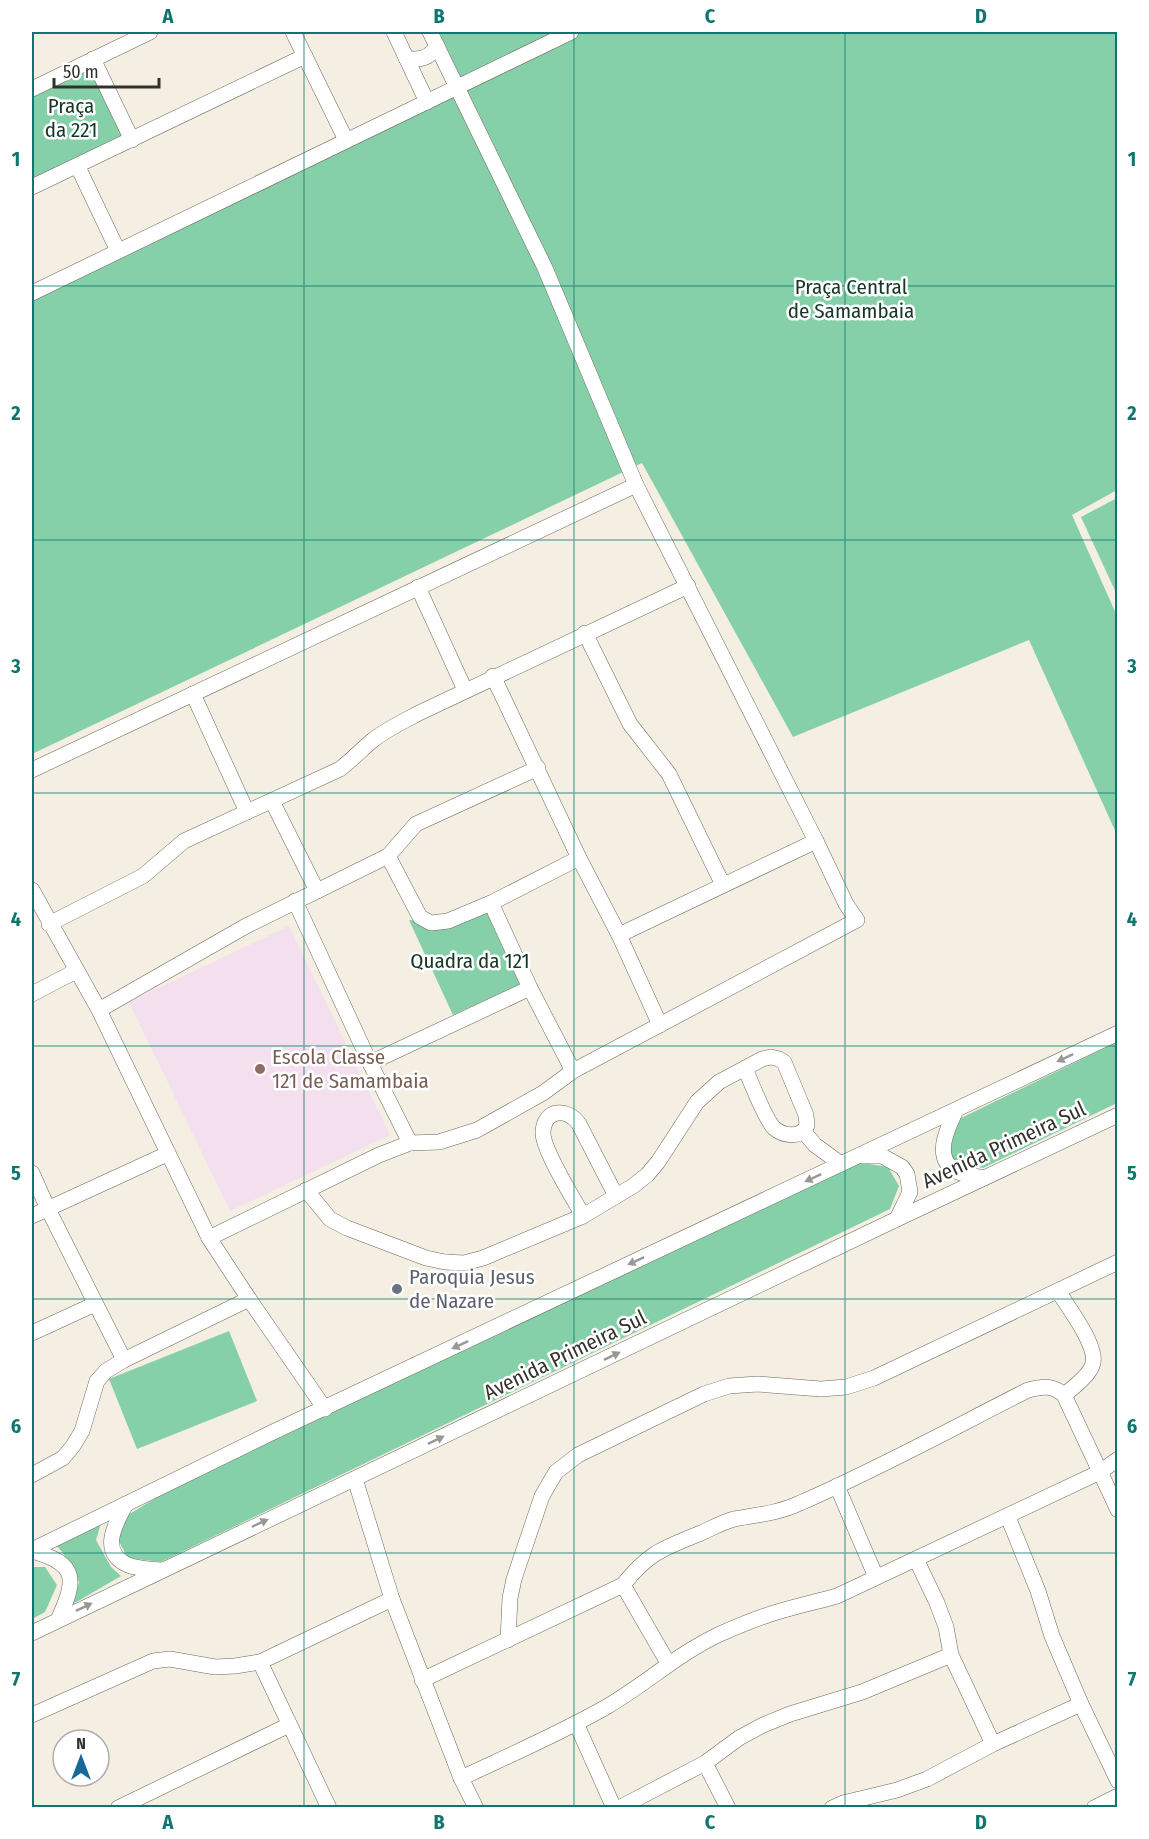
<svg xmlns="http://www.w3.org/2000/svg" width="1149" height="1839" font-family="'Fira Sans Condensed',sans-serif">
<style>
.education{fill:#f3dfee}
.green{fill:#85d0a9}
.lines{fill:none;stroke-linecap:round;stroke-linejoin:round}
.minor-casing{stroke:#6b685c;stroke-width:16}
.minor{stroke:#fff;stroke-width:15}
.oneway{fill:#999896}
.grid{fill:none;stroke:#0f766e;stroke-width:1.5;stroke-opacity:0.55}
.education-dot{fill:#8d6e63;stroke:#fff;stroke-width:2}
.worship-dot{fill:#6b7280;stroke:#fff;stroke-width:2}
.labels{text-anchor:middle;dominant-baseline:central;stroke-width:5;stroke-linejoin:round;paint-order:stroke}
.park-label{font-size:21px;fill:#153727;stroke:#fff}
.education-label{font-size:21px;fill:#785e54;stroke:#fff;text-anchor:start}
.street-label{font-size:21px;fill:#33312c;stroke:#fff}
.worship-label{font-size:21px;fill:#5b616d;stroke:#fff;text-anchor:start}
.neatline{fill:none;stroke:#0f766e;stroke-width:2}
.grid-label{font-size:20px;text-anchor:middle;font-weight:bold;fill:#0f766e}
</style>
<rect width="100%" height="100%" fill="#f4efe2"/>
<path class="education" d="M289 926 390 1135 230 1211 129 1002Z"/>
<g class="green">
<path d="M439 32H1117V490L1072 515 1117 616V835L1029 640 793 737 642 463 32 754V297L465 87Z"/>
<path d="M86 59 123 137 32 179V85Z"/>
<path d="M1117 498V595L1081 517Z"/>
<path d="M485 901 521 984 453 1015 409 920 438 922Z"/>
<path d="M1117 1042V1103L983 1168 953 1160 943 1138 955 1121Z"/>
<path d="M857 1162 888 1167 899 1186 890 1209 161 1562 128 1558 117 1538 123 1518 164 1493Z"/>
<path d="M229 1331 257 1401 137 1449 109 1379Z"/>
<path d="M101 1523 96 1540 111 1567 121 1576 73 1604 79 1582 63 1553 54 1543Z"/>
<path d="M32 1567H45L57 1585 45 1612 32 1619Z"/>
</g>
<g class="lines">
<defs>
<g id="minor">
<path d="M293 32 346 140"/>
<path d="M394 32 427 102"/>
<path d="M406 58C419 61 430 58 437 46"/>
<path d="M93 59 132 140"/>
<path d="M32 89 150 32"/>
<path d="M78 167 118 251"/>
<path d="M32 187 305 56"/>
<path d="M32 293 571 32"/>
<path d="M418 587 465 690"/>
<path d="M585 633 630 724 669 774 723 885"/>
<path d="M493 676 579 858 619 935 660 1025"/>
<path d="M193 694 247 812"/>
<path d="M32 770 636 485"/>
<path d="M272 801 317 891"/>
<path d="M388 856 420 917 431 923 448 921 491 903 579 858"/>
<path d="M32 890 99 1010 209 1238 249 1299 325 1409"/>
<path d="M295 901 370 1063 410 1143"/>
<path d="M491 903 530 988 573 1071"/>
<path d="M49 924 143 876 184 841 340 769C353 759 362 749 373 740 387 729 404 721 419 713L688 586"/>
<path d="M619 935 816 841"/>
<path d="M32 994 76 971"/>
<path d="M99 1010 246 926 388 856 416 824 538 768"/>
<path d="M370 1063 530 988"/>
<path d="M956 1110C948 1127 932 1158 956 1171 964 1175 975 1176 984 1178"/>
<path d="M803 1131 815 1145 841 1164"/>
<path d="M862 1156H882L902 1167 907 1174 910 1192 897 1219"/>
<path d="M32 1173 48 1209 124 1360"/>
<path d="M306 1190 330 1219 347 1228 426 1258 445 1262 464 1263 483 1258 583 1216 633 1186 647 1175 658 1162 697 1102 719 1082 762 1059 771 1057 779 1059 784 1062 806 1115C806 1116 807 1124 807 1125 802 1139 783 1136 774 1128 766 1121 750 1080 745 1068"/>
<path d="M32 1216 167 1154"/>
<path d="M583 1216C574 1199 542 1149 543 1132 544 1109 567 1107 579 1124L616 1196"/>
<path d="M209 1238 379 1155 410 1143 439 1142 477 1130 543 1093 573 1071 857 920 846 904 816 841 636 485 545 268 430 32"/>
<path d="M1058 1291C1068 1307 1097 1345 1093 1363 1091 1374 1073 1388 1064 1395"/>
<path d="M32 1333 95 1304"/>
<path d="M32 1475 63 1458 73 1446 82 1431 97 1381 106 1371 124 1360 249 1299"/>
<path d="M355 1479 392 1599 461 1778 476 1808"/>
<path d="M837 1486 876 1577"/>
<path d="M126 1504C115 1524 99 1552 128 1565 138 1569 150 1569 161 1570"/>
<path d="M1008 1517 1038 1591 1052 1636 1081 1704 1118 1781"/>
<path d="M32 1550 271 1433 1118 1033"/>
<path d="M32 1551C79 1564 76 1580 58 1620"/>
<path d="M916 1559 937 1603 946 1627 951 1655 993 1744"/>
<path d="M623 1585 668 1663"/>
<path d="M32 1633 897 1219 1118 1115"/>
<path d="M508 1640 510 1598 514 1579 542 1496 556 1472 578 1455 704 1394 729 1386 757 1384 821 1389 846 1387 874 1378 1118 1262"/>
<path d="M260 1662 329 1808"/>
<path d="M422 1680 623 1585C649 1552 664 1548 701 1533 712 1528 723 1522 734 1519 757 1515 779 1513 800 1503 878 1469 953 1428 1028 1390 1043 1386 1053 1385 1064 1395L1118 1510"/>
<path d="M32 1715 153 1661 170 1659 215 1667 235 1666 260 1662 392 1599"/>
<path d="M576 1723 614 1808"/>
<path d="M705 1763 728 1808"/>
<path d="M461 1778C510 1755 561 1733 608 1706 647 1683 679 1653 720 1634 740 1625 762 1616 784 1610 801 1605 819 1601 837 1596L1100 1472 1118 1459"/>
<path d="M118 1808 289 1725"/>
<path d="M619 1808 705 1763 739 1738 763 1725 790 1714 862 1692 951 1655"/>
<path d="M832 1808 843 1803 897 1790 927 1779 993 1744 1081 1704"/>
<path d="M1094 1808 1118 1796"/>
</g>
</defs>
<use href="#minor" class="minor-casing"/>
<use href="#minor" class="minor"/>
</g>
<defs><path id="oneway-solid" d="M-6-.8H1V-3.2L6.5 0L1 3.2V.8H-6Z" transform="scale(1.5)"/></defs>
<g class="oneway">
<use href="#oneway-solid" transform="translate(1065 1058) rotate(155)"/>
<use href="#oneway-solid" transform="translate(813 1178) rotate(155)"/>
<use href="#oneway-solid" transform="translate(636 1261) rotate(155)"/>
<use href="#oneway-solid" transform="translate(460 1345) rotate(155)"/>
<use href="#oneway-solid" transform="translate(612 1356) rotate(-26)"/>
<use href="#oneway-solid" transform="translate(436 1440) rotate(-26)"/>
<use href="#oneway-solid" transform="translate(260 1523) rotate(-25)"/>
<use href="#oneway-solid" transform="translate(84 1607) rotate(-26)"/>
</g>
<path class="grid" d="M304 32V1808M574 32V1808M845 32V1808M32 286H1118M32 540H1118M32 793H1118M32 1046H1118M32 1299H1118M32 1553H1118"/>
<circle class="education-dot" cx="260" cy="1069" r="6"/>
<circle class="worship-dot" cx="397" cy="1289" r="6"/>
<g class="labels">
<g class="park-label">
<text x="71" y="106">Praça<tspan x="71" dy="24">da 221</tspan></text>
<text x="851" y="287">Praça Central<tspan x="851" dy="24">de Samambaia</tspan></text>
<text x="470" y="961">Quadra da 121</text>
</g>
<g class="education-label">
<text x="272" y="1057">Escola Classe<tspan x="272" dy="24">121 de Samambaia</tspan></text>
</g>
<g class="street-label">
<text transform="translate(1004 1145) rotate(-25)">Avenida Primeira Sul</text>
<text transform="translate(565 1355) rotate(-26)">Avenida Primeira Sul</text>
</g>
<g class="worship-label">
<text x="409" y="1277">Paroquia Jesus<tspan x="409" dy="24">de Nazare</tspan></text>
</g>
</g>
<rect width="1149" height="1839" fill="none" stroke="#ffffff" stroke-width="66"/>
<g transform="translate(81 1758)"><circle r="28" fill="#ffffff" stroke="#adadab" stroke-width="1.5"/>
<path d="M0-4.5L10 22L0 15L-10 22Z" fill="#166899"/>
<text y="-9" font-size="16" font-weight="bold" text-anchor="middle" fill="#33312c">N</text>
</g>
<path d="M54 78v9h105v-9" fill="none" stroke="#33312c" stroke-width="3"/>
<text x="63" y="78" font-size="18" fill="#33312c" stroke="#ffffff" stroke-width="4.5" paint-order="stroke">50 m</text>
<rect x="33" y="33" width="1083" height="1773" class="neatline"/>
<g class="grid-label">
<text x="168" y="23">A</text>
<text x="439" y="23">B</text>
<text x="710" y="23">C</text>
<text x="981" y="23">D</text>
<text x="16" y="166">1</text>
<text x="1132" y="166">1</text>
<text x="16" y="420">2</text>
<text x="1132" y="420">2</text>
<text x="16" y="673">3</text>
<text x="1132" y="673">3</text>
<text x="16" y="926">4</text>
<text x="1132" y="926">4</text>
<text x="16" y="1180">5</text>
<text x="1132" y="1180">5</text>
<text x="16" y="1433">6</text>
<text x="1132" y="1433">6</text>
<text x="16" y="1686">7</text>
<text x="1132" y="1686">7</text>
<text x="168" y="1829">A</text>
<text x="439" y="1829">B</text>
<text x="710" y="1829">C</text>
<text x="981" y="1829">D</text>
</g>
</svg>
